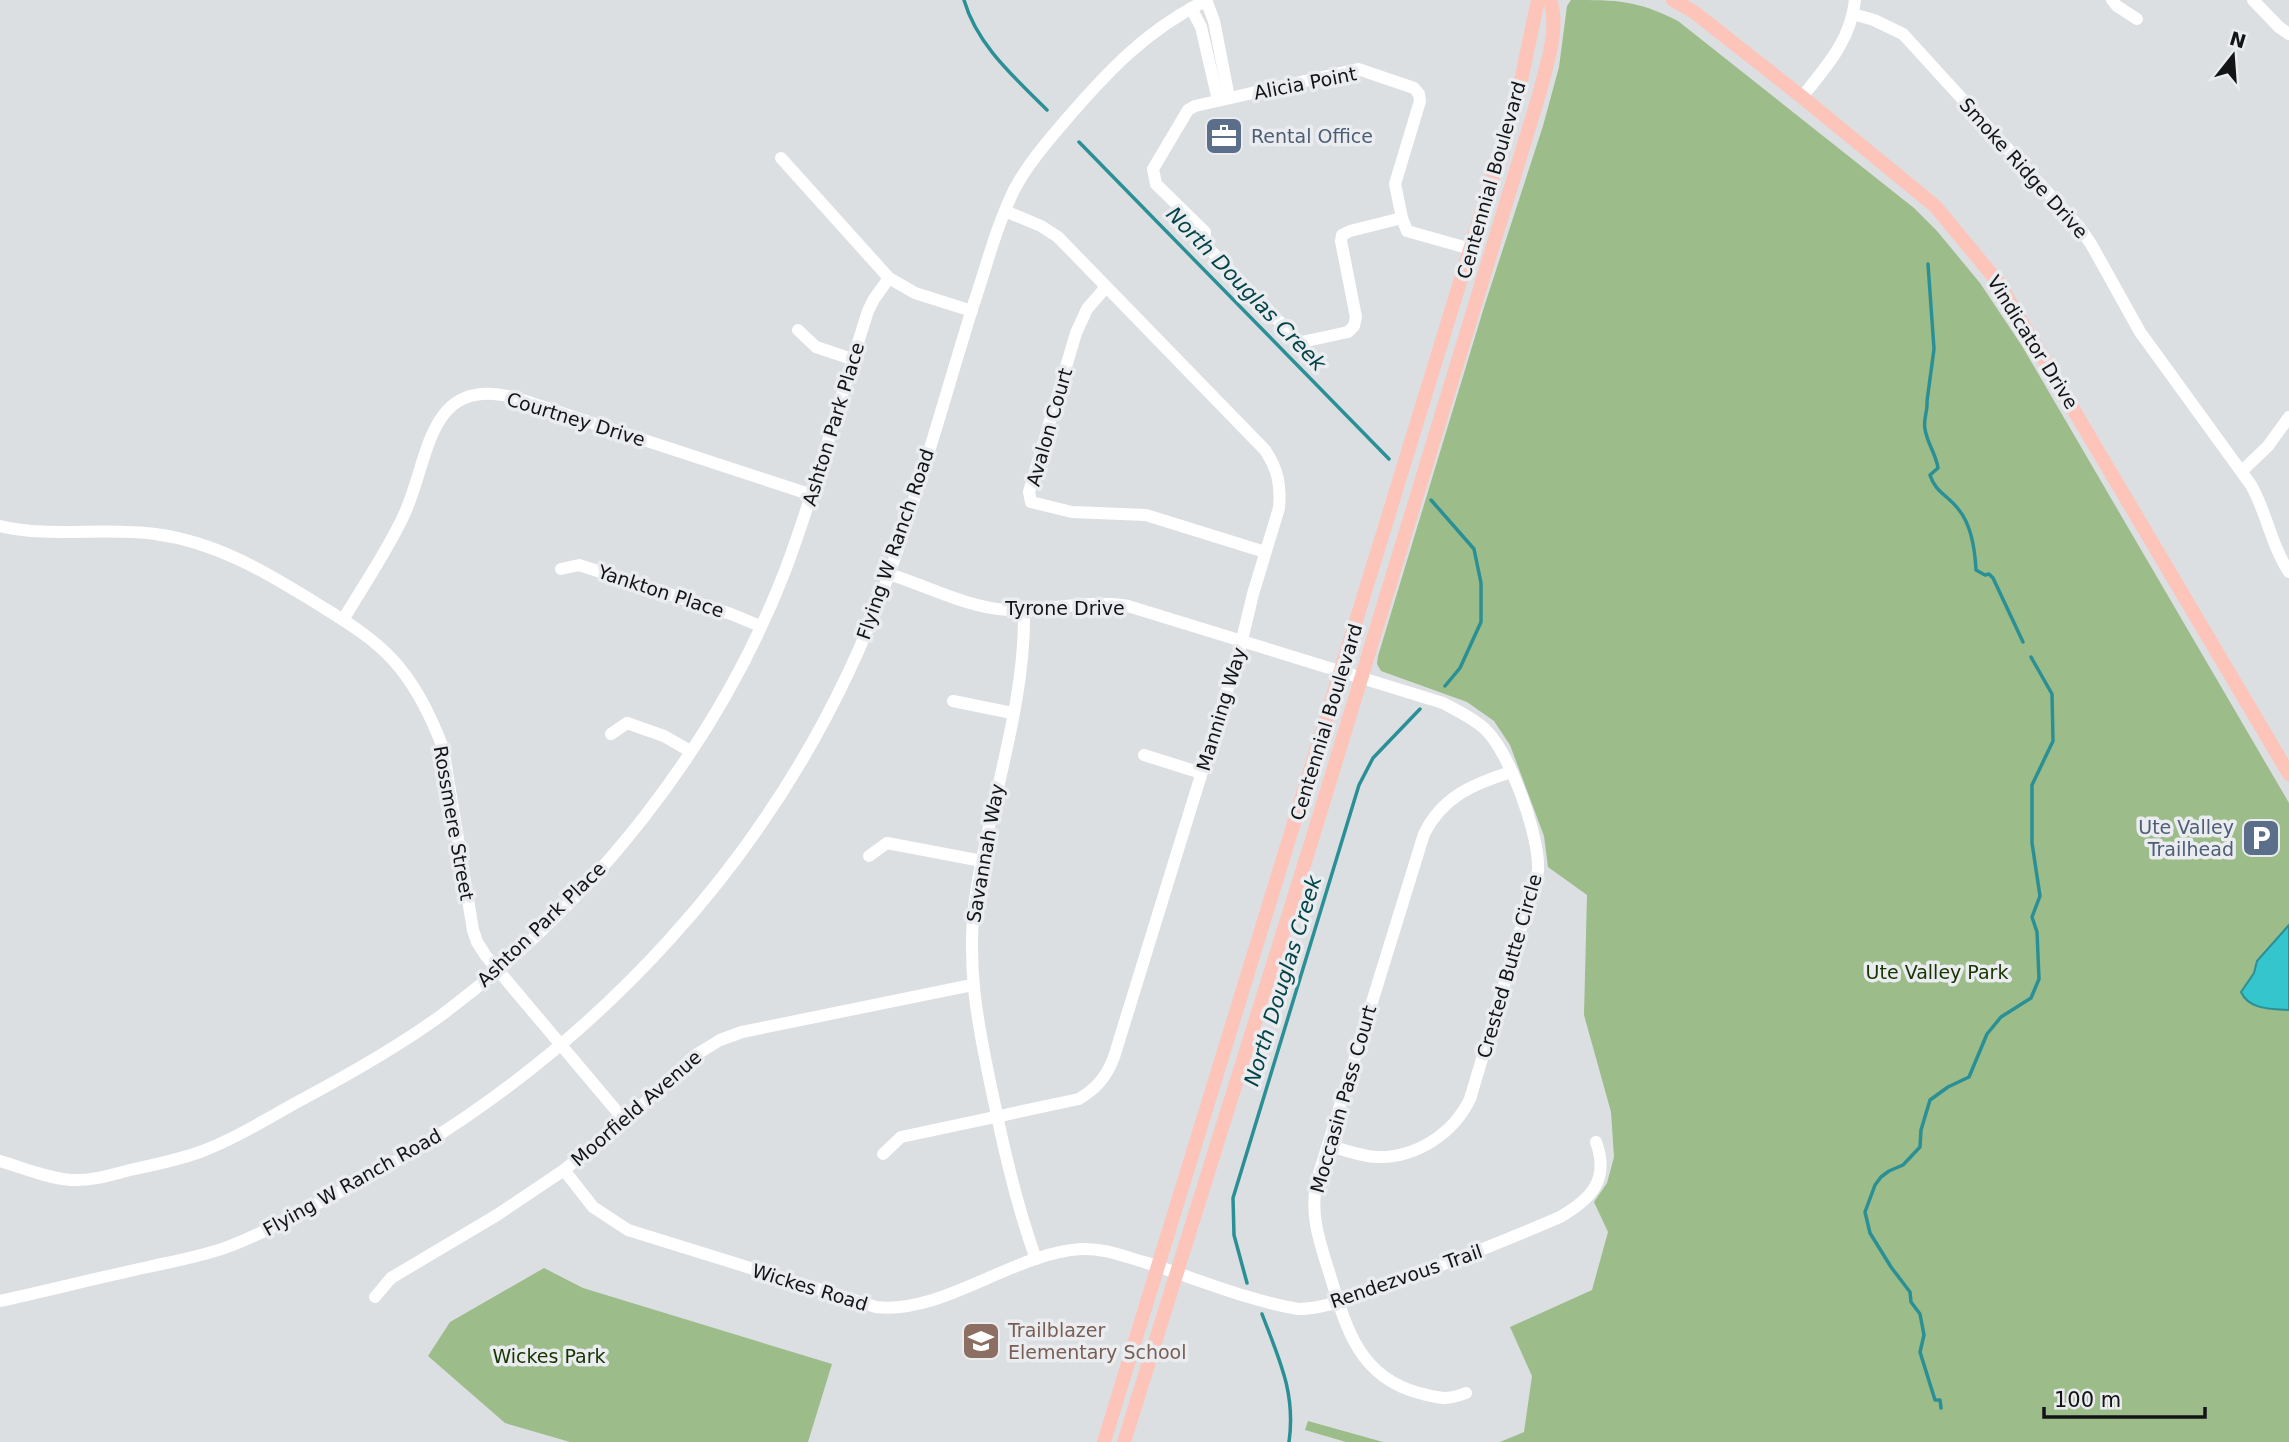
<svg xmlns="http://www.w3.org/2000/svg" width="2289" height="1442" font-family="'DejaVu Sans',sans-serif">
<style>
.green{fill:#9cbc8a}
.water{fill:#35c5cd;stroke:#2b9096;stroke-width:2}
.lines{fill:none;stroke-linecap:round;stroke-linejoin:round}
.stream{stroke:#2b9096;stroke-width:3.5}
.minor{stroke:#fff;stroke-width:12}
.major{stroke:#fdc4ba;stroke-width:14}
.labels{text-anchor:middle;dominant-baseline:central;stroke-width:7;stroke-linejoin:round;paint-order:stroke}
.street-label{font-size:19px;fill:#131415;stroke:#eaecef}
.service-label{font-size:19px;fill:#4e5e75;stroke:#eaecef;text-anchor:start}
.park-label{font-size:19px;fill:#163500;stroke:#eaecef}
.education-label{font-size:19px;fill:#785e54;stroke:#eaecef;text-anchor:start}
.water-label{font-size:21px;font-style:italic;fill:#024447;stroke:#eaecef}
</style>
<rect width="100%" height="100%" fill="#dcdfe2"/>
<g class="green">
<path d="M1571 0C1618 0 1636 0 1678 21L1914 208 1937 231 1980 283 2022 346 2289 803V1442H1500L1524 1432 1532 1376 1510 1327 1592 1290 1608 1232 1594 1202 1607 1183 1614 1157 1611 1112 1584 1015 1587 895 1548 867 1544 836 1510 745 1494 721 1467 702 1381 671 1377 664 1378 656 1485 304 1543 126 1559 67 1567 6Z"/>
<path d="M544 1268 583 1288 832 1364 808 1442H570L505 1423 428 1356 450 1322Z"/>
<path d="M1308 1421 1383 1442H1346L1305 1430Z"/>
</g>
<path class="water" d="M2289 925V1010C2272 1009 2249 1010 2241 992L2254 973 2257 961Z"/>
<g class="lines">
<g class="stream">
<path d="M964 0C977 45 1014 77 1047 110"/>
<path d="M1079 142 1389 459"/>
<path d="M1928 264 1934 349 1927 401C1928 411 1923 419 1925 429 1927 443 1936 454 1938 468L1930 475C1935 492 1949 496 1959 510 1972 526 1975 550 1976 570L1985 575 1989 574 1993 578 2023 642"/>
<path d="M1431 500 1474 549 1481 583V622L1460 668 1445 686"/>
<path d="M1247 1283 1234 1235 1233 1198 1359 785 1373 758 1420 709"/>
<path d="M1262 1314C1279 1359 1296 1393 1289 1442"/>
<path d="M1941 1408 1940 1400H1935L1920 1352 1924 1335 1920 1314 1911 1302 1910 1292 1891 1267 1870 1233 1865 1212 1875 1185 1881 1177 1889 1171 1903 1165 1920 1147 1921 1130 1930 1100 1948 1087 1969 1077 1987 1034 2001 1017 2031 998 2039 979 2037 932 2032 917 2040 896 2032 843V785L2053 741 2052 694 2031 657"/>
</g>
<g class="minor">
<path d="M1206 0 1214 21 1229 98"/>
<path d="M2112 0 2117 6 2137 19"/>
<path d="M2253 0 2279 27 2289 34"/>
<path d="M1191 8 1201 27 1218 100"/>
<path d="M1853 14 1874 20 1903 34 2080 228 2091 244 2140 332 2251 485C2267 513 2271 545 2289 572"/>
<path d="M1802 97C1826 67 1851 40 1855 0"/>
<path d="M781 158 889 278 915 293 972 311"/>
<path d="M1402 218 1350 231 1342 235 1341 241 1356 317 1354 326 1348 332 1302 342 1296 339 1210 250 1205 244V232L1156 184 1153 169 1188 110 1195 106 1358 69 1414 88 1419 94 1420 101 1395 184 1402 218 1407 231 1471 249"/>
<path d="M1106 287 1087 309 1076 333 1029 492 1031 502 1072 512 1146 515 1265 552"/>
<path d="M798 330 816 347 852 359"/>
<path d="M2242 471 2268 446 2289 417"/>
<path d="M0 526C50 538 104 527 155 534 216 542 264 571 316 603 343 620 371 636 393 660 416 685 431 716 443 748L473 930 477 942 486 956 625 1121"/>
<path d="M561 569 579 565 731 614 760 626"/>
<path d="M889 574C927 586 968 608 1008 610 1048 611 1089 599 1128 606L1443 703C1458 711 1473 718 1485 729 1510 753 1540 836 1538 871L1470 1099C1453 1134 1416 1158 1377 1157 1360 1156 1344 1150 1328 1145"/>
<path d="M1024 610C1026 700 992 797 977 886 964 961 978 1027 994 1101 1005 1155 1017 1207 1036 1259"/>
<path d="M343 620C363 586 386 553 403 517 430 462 425 373 516 398L812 495"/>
<path d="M953 701 1012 713"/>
<path d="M611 734 627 723 664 736 690 751"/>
<path d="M1144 755 1201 773"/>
<path d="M869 856 887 843 982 861"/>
<path d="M883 1154 901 1137 1079 1099C1097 1088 1107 1076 1114 1057L1239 652 1253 594 1279 508C1281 486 1278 469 1265 450L1058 237 1041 226 1005 211"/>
<path d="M0 1161C23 1168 47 1178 71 1180 91 1181 111 1175 130 1170 153 1165 178 1160 200 1152 235 1139 268 1118 301 1100 350 1074 398 1047 443 1014 593 902 717 746 785 571 817 486 840 398 868 311L874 299 889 278"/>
<path d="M564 1170 593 1207 628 1230 876 1307C942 1315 1013 1253 1081 1249 1103 1248 1123 1256 1144 1262 1195 1278 1246 1300 1298 1309 1326 1309 1354 1296 1380 1287 1441 1266 1500 1243 1560 1217 1591 1199 1610 1180 1596 1142"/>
<path d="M375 1297 391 1278 497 1215 564 1170 625 1121 694 1056 720 1040 742 1032 972 985"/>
<path d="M0 1301C49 1290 98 1278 148 1267 175 1261 204 1256 230 1246 265 1233 299 1213 332 1196 588 1066 790 849 888 577 920 488 945 396 973 306 986 268 996 227 1014 190 1027 165 1046 143 1064 122 1107 72 1147 29 1207 0"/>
<path d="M1466 1393C1445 1401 1439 1398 1419 1393 1359 1377 1346 1328 1330 1275 1320 1243 1309 1214 1317 1180L1424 834C1442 797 1473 784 1511 772"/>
</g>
<g class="major">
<path d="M1673 0 1694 12 1802 97 1935 206 1998 282 2289 774"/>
<path d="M1104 1442 1519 90 1538 0"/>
<path d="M1124 1442 1314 833 1539 95C1546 66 1560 29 1550 0"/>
</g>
</g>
<defs>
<symbol id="office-square" viewBox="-11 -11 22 22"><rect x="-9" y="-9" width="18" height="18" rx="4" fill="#5c6f8a" stroke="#eaecef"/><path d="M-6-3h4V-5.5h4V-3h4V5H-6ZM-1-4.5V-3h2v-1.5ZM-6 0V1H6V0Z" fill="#fff"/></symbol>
<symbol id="parking-square" viewBox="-11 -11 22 22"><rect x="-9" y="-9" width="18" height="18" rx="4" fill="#5c6f8a" stroke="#eaecef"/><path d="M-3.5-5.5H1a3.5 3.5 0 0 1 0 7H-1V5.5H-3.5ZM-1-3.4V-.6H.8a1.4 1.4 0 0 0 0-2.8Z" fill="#fff"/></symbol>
<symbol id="school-square" viewBox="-11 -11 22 22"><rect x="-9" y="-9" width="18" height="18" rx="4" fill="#8d6e63" stroke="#eaecef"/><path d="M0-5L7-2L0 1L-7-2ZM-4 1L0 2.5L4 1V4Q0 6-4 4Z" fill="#fff"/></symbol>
</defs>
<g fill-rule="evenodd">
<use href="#office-square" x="1202" y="114" width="44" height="44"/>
<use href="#parking-square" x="2239" y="816" width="44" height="44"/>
<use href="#school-square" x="959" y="1319" width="44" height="44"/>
</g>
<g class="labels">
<g class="street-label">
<text transform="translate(1305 83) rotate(-11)">Alicia Point</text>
<text transform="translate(2024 168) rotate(48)">Smoke Ridge Drive</text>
<text transform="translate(1491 180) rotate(-74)">Centennial Boulevard</text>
<text transform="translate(2033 342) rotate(58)">Vindicator Drive</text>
<text transform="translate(576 419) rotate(17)">Courtney Drive</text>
<text transform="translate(833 424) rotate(-73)">Ashton Park Place</text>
<text transform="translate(1049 427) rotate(-74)">Avalon Court</text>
<text transform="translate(895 544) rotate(-71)">Flying W Ranch Road</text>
<text transform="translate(661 591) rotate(18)">Yankton Place</text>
<text x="1065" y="608">Tyrone Drive</text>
<text transform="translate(1221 709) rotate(-73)">Manning Way</text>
<text transform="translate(1326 722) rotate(-73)">Centennial Boulevard</text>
<text transform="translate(454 823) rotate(80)">Rossmere Street</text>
<text transform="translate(985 853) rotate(-80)">Savannah Way</text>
<text transform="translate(541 924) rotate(-44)">Ashton Park Place</text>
<text transform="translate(1509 966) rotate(-74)">Crested Butte Circle</text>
<text transform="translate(1343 1099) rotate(-74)">Moccasin Pass Court</text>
<text transform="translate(636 1108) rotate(-41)">Moorfield Avenue</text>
<text transform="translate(352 1182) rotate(-29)">Flying W Ranch Road</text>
<text transform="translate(1406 1276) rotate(-19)">Rendezvous Trail</text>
<text transform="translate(810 1287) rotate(17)">Wickes Road</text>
</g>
<g class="service-label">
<text x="1251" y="136">Rental Office</text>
<text x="2234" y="827" text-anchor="end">Ute Valley<tspan x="2234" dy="22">Trailhead</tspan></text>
</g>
<g class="park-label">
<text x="1937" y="972">Ute Valley Park</text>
<text x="549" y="1356">Wickes Park</text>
</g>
<g class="education-label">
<text x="1008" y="1330">Trailblazer<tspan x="1008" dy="22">Elementary School</tspan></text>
</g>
<g class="water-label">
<text transform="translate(1246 289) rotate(46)">North Douglas Creek</text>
<text transform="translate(1283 981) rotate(-73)">North Douglas Creek</text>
</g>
</g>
<g transform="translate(2233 56) rotate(17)" stroke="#eaecef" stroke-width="5" paint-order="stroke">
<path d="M0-5L12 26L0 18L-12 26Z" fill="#131415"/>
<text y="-10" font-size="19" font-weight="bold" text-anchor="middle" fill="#131415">N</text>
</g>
<path d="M2044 1407v10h161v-10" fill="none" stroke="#131415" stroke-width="3.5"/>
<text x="2054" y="1407" font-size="21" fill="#131415" stroke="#eaecef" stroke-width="5" paint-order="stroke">100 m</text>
</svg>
